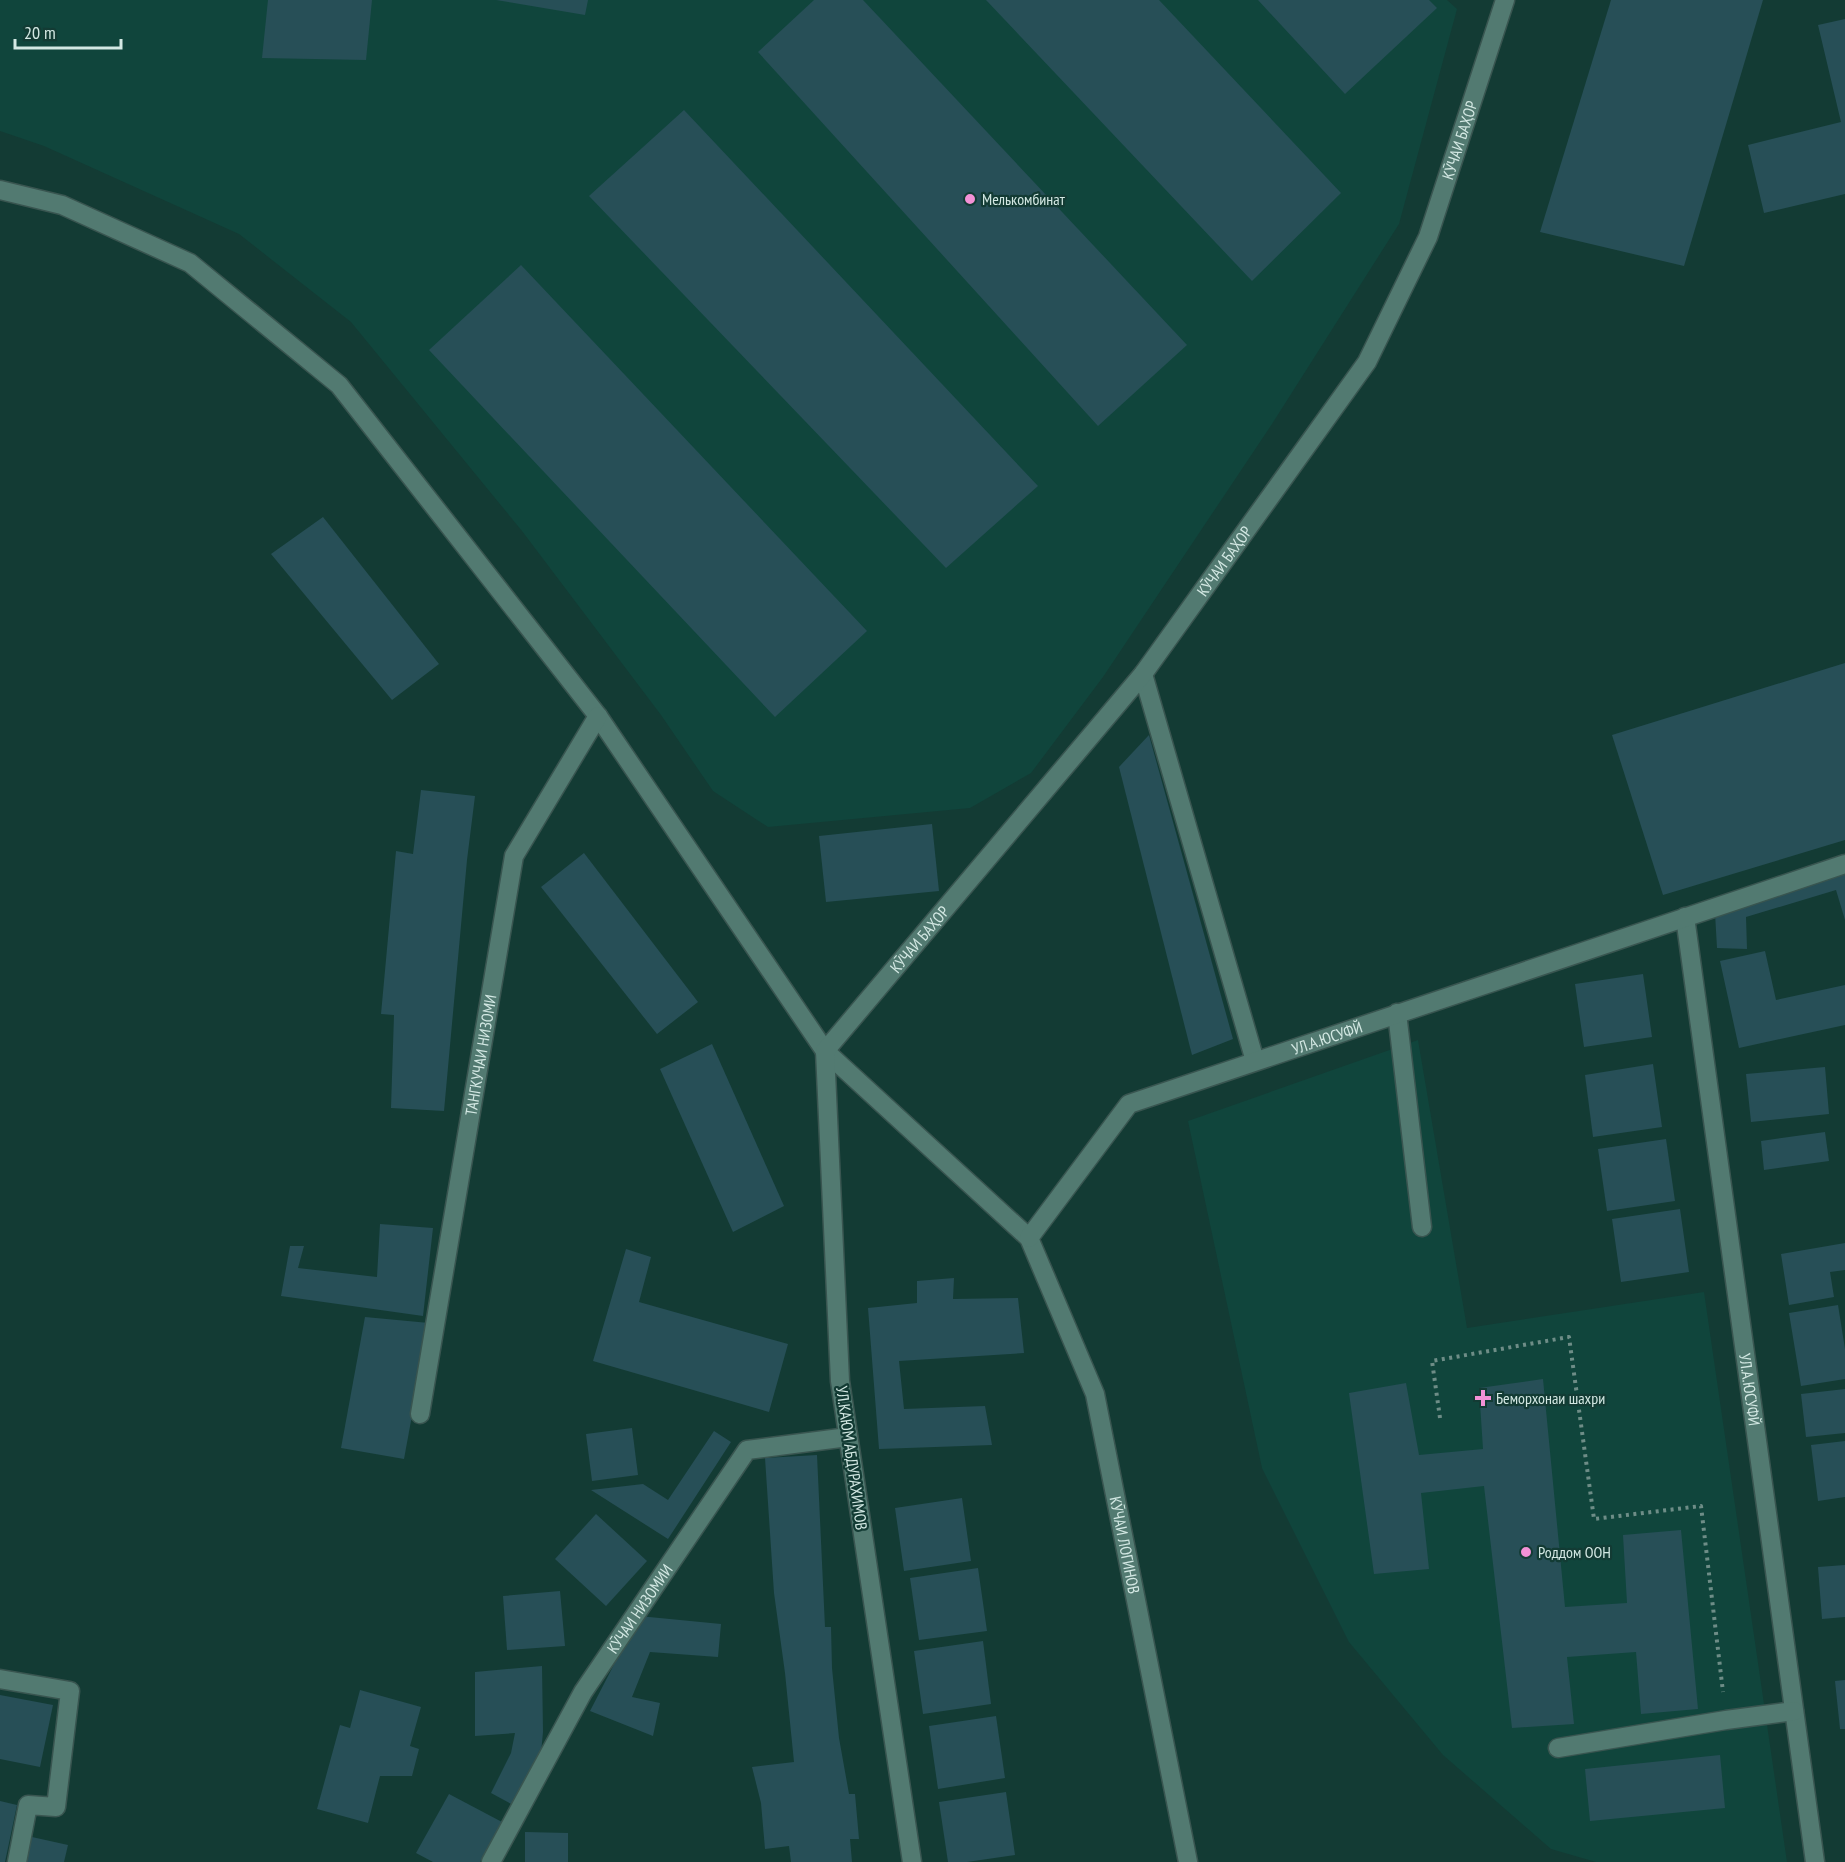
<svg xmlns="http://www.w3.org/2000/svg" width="1845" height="1862" font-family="'PT Sans Narrow',sans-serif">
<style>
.built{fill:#10453c}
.building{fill:#274f57}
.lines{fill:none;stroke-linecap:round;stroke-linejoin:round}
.minor-casing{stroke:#395550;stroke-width:21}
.path{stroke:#6e8d87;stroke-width:4;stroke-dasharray:3 4.5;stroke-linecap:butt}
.minor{stroke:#527a71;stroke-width:18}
.poi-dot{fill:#f391d6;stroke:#133b34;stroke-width:2}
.labels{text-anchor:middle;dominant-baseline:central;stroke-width:4.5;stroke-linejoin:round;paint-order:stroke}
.street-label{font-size:16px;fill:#d3e8e3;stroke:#133b34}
.poi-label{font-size:16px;fill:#d3e8e3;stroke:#133b34;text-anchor:start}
</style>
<rect width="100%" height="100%" fill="#133b34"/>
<g class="built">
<path d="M0 0H1447L1457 9 1399 224 1272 424 1103 677 1031 773 970 808 768 827 713 791 661 715 522 531 351 322 239 234 44 146 0 131Z"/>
<path d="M1418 1040 1467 1328 1704 1292 1787 1862H1596L1551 1849 1443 1755 1349 1642 1262 1468 1188 1121Z"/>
</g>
<g class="building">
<path d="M268 0H372L366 60 262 58Z"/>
<path d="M496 0H588L585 15Z"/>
<path d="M814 0H863L1187 345 1098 426 758 52Z"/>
<path d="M986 0H1159L1341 193 1252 281Z"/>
<path d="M1258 0H1429L1437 8 1345 94Z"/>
<path d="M1611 0H1763L1684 266 1540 232Z"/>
<path d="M1845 19V194L1764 213 1748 145 1841 122 1818 25Z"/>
<path d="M684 110 1038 486 946 568 589 196Z"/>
<path d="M521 265 867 631 775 717 429 350Z"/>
<path d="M323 517 439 664 392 700 271 554Z"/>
<path d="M1845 663V840L1663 895 1612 735Z"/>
<path d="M1149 735 1233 1039 1192 1055 1119 767Z"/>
<path d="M421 790 475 796 467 860 444 1111 391 1108 394 1015 381 1014 396 851 413 854Z"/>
<path d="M932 824 939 891 826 902 819 836Z"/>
<path d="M584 853 698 1002 657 1034 541 887Z"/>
<path d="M1845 871V920L1836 890 1746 917 1747 949 1717 948 1715 913Z"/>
<path d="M1765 951 1776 1000 1845 985V1025L1739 1048 1720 961Z"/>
<path d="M1643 974 1652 1037 1584 1047 1575 984Z"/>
<path d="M712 1044 784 1206 733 1232 660 1069Z"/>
<path d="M1653 1064 1662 1127 1593 1137 1585 1075Z"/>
<path d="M1825 1067 1829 1114 1751 1122 1746 1074Z"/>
<path d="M1825 1132 1829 1161 1764 1170 1761 1141Z"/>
<path d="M1666 1139 1675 1201 1607 1211 1598 1149Z"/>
<path d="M1680 1209 1689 1272 1621 1282 1612 1219Z"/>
<path d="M380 1224 433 1228 423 1316 281 1296 290 1246H304L298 1268 377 1277Z"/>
<path d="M1845 1243V1270L1830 1272 1834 1297 1789 1305 1781 1254Z"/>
<path d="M626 1249 651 1257 639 1302 788 1344 769 1412 593 1361Z"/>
<path d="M954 1278 953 1299 1018 1298 1024 1353 899 1361 904 1409 985 1406 992 1445 879 1449 868 1308 917 1303V1281Z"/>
<path d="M1838 1305 1845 1349V1379L1801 1386 1789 1313Z"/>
<path d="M365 1317 429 1323 404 1459 341 1448Z"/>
<path d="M1543 1379 1565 1607 1627 1603 1623 1535 1681 1530 1698 1709 1641 1714 1636 1652 1567 1657 1574 1724 1512 1728 1484 1486 1421 1493 1429 1569 1374 1574 1349 1393 1406 1383 1419 1455 1483 1449 1479 1388Z"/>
<path d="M1845 1389V1433L1806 1437 1801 1394Z"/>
<path d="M632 1428 638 1475 592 1481 586 1434Z"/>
<path d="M714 1431 731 1442 668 1539 591 1490 643 1484 668 1500Z"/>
<path d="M1845 1441V1497L1818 1501 1811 1445Z"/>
<path d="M817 1455 825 1627H831L832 1668 839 1738 849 1794H855L859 1839H850L852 1862H791L789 1846 765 1849 761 1803 752 1767 794 1762 785 1673 774 1593 765 1458Z"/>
<path d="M962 1498 971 1561 904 1571 895 1508Z"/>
<path d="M596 1514 647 1561 606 1606 555 1559Z"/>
<path d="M1845 1565V1617L1822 1619 1818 1567Z"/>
<path d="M978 1568 987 1631 919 1640 910 1578Z"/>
<path d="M560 1591 565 1646 507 1650 503 1596Z"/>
<path d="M639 1616 721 1624 718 1657 650 1652 632 1697 660 1703 653 1736 590 1711Z"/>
<path d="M983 1641 991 1704 923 1714 914 1651Z"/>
<path d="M542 1666 543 1732 541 1753 513 1805 491 1793 511 1753 515 1733 475 1736V1672Z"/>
<path d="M1845 1680V1729H1840L1835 1681Z"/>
<path d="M360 1690 421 1707 410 1746 419 1749 412 1776H380L368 1823 317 1809 340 1725 350 1728Z"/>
<path d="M0 1695 53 1705 40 1767 0 1759Z"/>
<path d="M996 1716 1005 1778 938 1789 929 1726Z"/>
<path d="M1720 1755 1725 1808 1590 1821 1585 1769Z"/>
<path d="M1006 1792 1015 1855 967 1862H948L939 1802Z"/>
<path d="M449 1794 502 1822 480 1862H433L416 1853Z"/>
<path d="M0 1801 17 1805 5 1862H0Z"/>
<path d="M525 1832 568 1833V1862H525Z"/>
<path d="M32 1837 68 1845 64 1862H26Z"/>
</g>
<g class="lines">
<defs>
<g id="minor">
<path id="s1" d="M0 190 62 205 190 263 339 385 598 716 825 1051 1029 1238 1095 1394 1188 1862"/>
<path d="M1143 674 1255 1061"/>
<path id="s2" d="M1685 917 1815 1862"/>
<path d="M1397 1013 1422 1227"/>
<path id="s3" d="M1029 1238 1129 1104 1845 864"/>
<path id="s4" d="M420 1414 514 856 598 716"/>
<path d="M0 1679 70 1691 56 1807 28 1805 17 1862"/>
<path d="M1558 1748 1726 1720 1794 1711"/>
<path id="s5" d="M491 1862 583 1692 747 1450 848 1437"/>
<path id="s6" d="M912 1862 840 1381 825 1051 1143 674 1367 362 1428 237 1505 0"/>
</g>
</defs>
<use href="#minor" class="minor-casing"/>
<path class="path" d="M1440 1418 1432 1361 1569 1337 1594 1519 1701 1506 1723 1692"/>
<use href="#minor" class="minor"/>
</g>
<g class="poi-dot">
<circle cx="970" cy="199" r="6"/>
<path d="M1480 1389h6v6h6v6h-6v6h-6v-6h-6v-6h6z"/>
<circle cx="1526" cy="1552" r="6"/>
</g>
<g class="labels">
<g class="street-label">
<text stroke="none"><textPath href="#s6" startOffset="1935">КӮЧАИ БАҲОР</textPath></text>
<text stroke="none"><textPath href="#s6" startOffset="1449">КӮЧАИ БАҲОР</textPath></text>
<text stroke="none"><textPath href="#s6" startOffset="963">КӮЧАИ БАҲОР</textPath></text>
<text stroke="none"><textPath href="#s3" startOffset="376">УЛ.А.ЮСУФЙ</textPath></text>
<text stroke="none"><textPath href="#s4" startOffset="364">ТАНГКУЧАИ НИЗОМИ</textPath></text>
<text stroke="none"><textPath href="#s2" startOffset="477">УЛ.А.ЮСУФЙ</textPath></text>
<text transform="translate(852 1458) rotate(82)">УЛ.КАЮМ АБДУРАХИМОВ</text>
<text stroke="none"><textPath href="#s1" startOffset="1822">КӮЧАИ ЛОГИНОВ</textPath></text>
<text stroke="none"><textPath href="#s5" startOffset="294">КӮЧАИ НИЗОМИИ</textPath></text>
</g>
<g class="poi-label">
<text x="982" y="199">Мелькомбинат</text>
<text x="1496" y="1398">Беморхонаи шахри</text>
<text x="1538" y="1552">Роддом ООН</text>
</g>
</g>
<path d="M15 39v9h106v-9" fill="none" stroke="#d3e8e3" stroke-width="3"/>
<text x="24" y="39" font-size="18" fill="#d3e8e3" stroke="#133b34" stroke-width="4.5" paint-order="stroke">20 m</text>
</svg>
